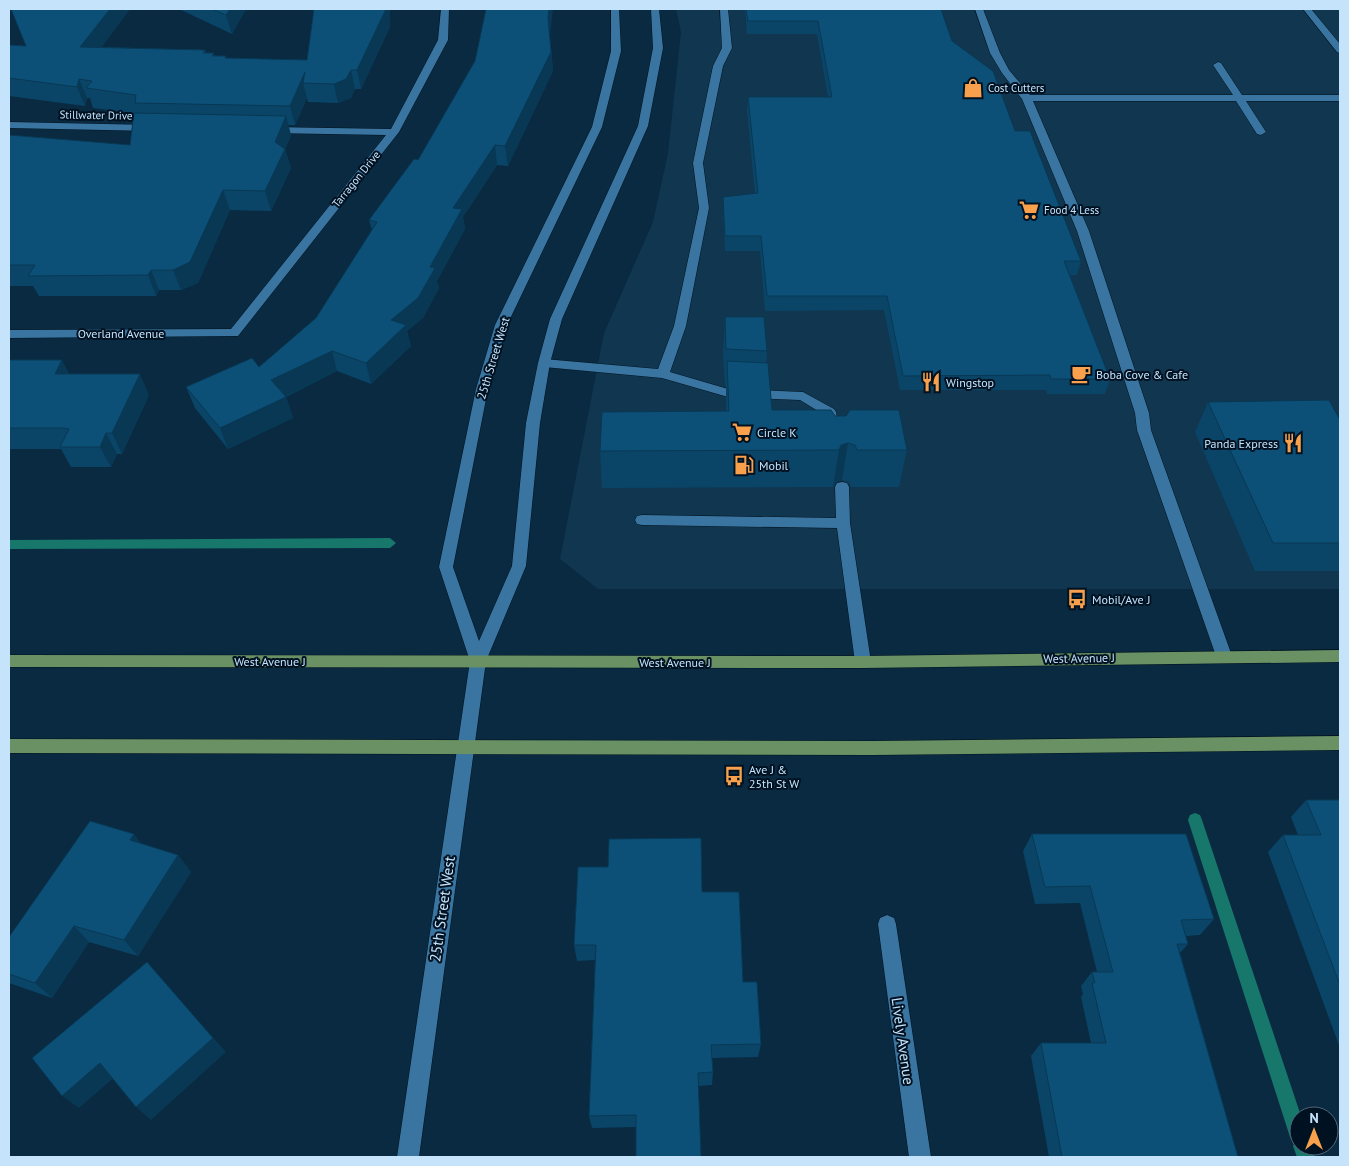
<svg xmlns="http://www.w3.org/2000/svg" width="1349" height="1166" font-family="'PT Sans',sans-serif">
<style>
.built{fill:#11364f}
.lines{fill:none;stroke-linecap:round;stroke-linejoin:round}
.stream{fill:#18776b;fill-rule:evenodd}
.lane-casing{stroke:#02121f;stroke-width:1}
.street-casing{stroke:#02121f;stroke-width:1}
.secondary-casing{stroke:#02121f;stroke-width:1}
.primary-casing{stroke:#02121f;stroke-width:1}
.lane{fill:#3975a0;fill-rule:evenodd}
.street{fill:#3975a0;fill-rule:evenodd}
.secondary{fill:#3975a0;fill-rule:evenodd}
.primary{fill:#699163;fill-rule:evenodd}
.wall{fill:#0a4567}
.shaded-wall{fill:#083854}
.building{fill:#0c5078;stroke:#083854}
.labels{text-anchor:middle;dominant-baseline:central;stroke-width:4;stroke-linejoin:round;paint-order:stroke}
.far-poi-label{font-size:11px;fill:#c5e4fc;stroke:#001222;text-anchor:start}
.far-street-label{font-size:11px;fill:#c5e4fc;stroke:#001222}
.street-label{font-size:12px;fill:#c5e4fc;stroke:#001222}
.poi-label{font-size:12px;fill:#c5e4fc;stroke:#001222;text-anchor:start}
.near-street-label{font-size:15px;fill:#c5e4fc;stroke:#001222}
</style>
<rect width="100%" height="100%" fill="#092a40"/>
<path class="built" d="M676 9H1340V589H598L560 559 604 333 653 222 668 153 681 32Z"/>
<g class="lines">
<g class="stream">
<path d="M390 538 396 543 390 548 9 549V540Z"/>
<path d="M1195 813 1200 815 1202 820 1301 1116H1299V1146H1311L1315 1157H1297L1293 1146 1294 1144 1290 1137 1188 820 1190 815Z"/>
</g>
<defs>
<g id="lane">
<path d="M720 9H728L732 48 723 66 703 163 709 208 686 326 670 372 728 389 803 392 834 409 836 412 839 430 837 433H827L823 414 800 400 728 397 662 378 544 367 538 363 544 359 658 369 674 326 699 208 693 163 713 66 722 48Z"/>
<path d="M975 9H983L1000 53 1009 70 1030 95H1233L1213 65 1218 62 1221 63 1242 95H1340V101H1246L1266 132 1261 135 1257 134 1236 101H1033L1089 231 1149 413 1151 430 1232 656 1230 661 1224 662 1218 661 1216 656 1137 430 1135 413 1077 231 1022 99 1002 73 990 53Z"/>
<path d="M842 482 847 483 849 487 850 523 871 662 869 667 863 668 857 667 855 662 837 528 642 525 637 524 635 520 637 516 642 515 836 518 835 487 837 483Z"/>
</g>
<g id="street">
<path d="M441 9H449L448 40 399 132 238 336 9 338V330L231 329 386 135 270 133 265 130 270 127 391 129 438 40Z"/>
<path d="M9 122 152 125 157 128 152 131 9 128Z"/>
<path d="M887 915 894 918 896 924 931 1157H909L878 924 880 918Z"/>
</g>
<g id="secondary">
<path d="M611 9H619L621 51 602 127 507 325 488 389 453 567 479 641 512 566 526 423 538 363 550 319 638 126 653 48 651 9H659L663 48 648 126 562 319 550 363 540 423 526 566 486 661 419 1157H397L470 661 439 567 476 389 495 325 592 127 611 51Z"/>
<path d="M1303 9H1311L1340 44V53L1337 52Z"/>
</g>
<g id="primary">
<path d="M1340 650V662L863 668 9 667V655L863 656Z"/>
<path d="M1340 736V750L872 755 9 753V739L872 741Z"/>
</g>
</defs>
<use href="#lane" class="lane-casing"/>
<use href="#street" class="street-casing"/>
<use href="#secondary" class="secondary-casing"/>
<use href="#primary" class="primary-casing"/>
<use href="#lane" class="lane"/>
<use href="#street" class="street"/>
<use href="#secondary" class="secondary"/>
<use href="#primary" class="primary"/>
</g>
<g class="wall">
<path d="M11 9H130L101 47 205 50 206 53 227 58 307 60 314 9H390V27L361 89H355L351 98 338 103 308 102 307 98 295 125H288L291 135 285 149 291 168 271 211 230 210 198 283 181 290H159L156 296H39L33 286H9V135L130 145 134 113 93 108 90 98H87L85 106 9 96V45L26 46Z"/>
<path d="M179 9H246L232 34Z"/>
<path d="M745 9H941L952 41 1015 131 1081 261 1077 275H1070L1110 379 1105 394H1047L1046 390H900L884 310 765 311 760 251H725L723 211V197L755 194 747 111 748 97H828L817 34H747Z"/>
<path d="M550 36 553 71 508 166 497 165 463 217 465 229 437 281 439 288 423 318 407 331 411 346 371 384 337 371 286 397 293 418 228 449 195 408 186 387 259 367 316 318 372 230 369 220 418 160Z"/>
<path d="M725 317 767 351 766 363 772 410 835 416 907 450 899 487H851L849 482 842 480 835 482 833 487 602 488 600 451 726 411V386H725L723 354Z"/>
<path d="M9 360 69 374 149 395 122 454H117L111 467H71L61 449H9Z"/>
<path d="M1208 402 1340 420V571H1255L1195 432Z"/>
<path d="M1306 800H1340V1048L1268 852 1283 835H1298L1291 817Z"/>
<path d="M1032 834 1214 919 1200 935 1186 936 1188 944 1180 953 1238 1157H1049L1031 1056 1041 1043H1091L1081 997 1083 994 1081 986 1092 972H1097L1080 903 1035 904 1023 851Z"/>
<path d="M142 844 178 855 191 872 138 956 89 942 52 998 9 983V937Z"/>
<path d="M702 892 743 982 761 1044 758 1057 712 1058 713 1072 712 1085 698 1086 636 1127 592 1128 589 1116 595 960 577 961 574 945Z"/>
</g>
<g class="shaded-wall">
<path d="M110 9H130L88 66 80 47Z"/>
<path d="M230 9H246L232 34 226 15Z"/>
<path d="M386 9H390V27L361 89 357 70Z"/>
<path d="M549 9H553L550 37 548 18Z"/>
<path d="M551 52 553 71 508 166 505 146Z"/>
<path d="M351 70 355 89 351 98 338 103 334 84Z"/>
<path d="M305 72 303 83 307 98 295 125 290 106Z"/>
<path d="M79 79 87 98 85 106 77 87Z"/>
<path d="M286 116 291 135 285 149 291 168 271 211 265 191 275 142Z"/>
<path d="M495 145 497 165 463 217 465 229 437 281 439 288 423 318 407 331 411 346 371 384 366 363 391 320 430 267 453 208Z"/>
<path d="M223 190 230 210 198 283 181 290 173 270Z"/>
<path d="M151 270 159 290 156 296 148 275Z"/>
<path d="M332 351 337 371 278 400 271 380Z"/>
<path d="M62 360 73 381 55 374Z"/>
<path d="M140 374 149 395 122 454 112 433Z"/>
<path d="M286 397 293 418 228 449 220 428Z"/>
<path d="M106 433 117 454 111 467 100 447Z"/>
<path d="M848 443 842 480 835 482 833 487 839 450 841 445Z"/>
<path d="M134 834 147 851 130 840Z"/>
<path d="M178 855 191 872 138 956 124 940Z"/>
<path d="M74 926 89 942 52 998 35 983Z"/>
<path d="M147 962 226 1052 151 1120 136 1107Z"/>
<path d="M100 1063 116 1076 79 1108 62 1096Z"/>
</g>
<g class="building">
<path d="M11 9H110L80 47 205 50 203 53H214L212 56H226L225 58 307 60 314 9H386L357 70H351L346 79 334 84 303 83 305 72 290 106 135 103 136 95 86 88 92 81 79 79 77 87 9 78V45L26 46Z"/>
<path d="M212 9H230L226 15Z"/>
<path d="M486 9H549L548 18 551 52 505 146 495 145 453 208 462 209 430 267 435 268 418 298 391 320 406 325 366 363 332 351 271 380 286 397 220 428 186 387 252 358 259 367 316 318 377 222 369 220 414 159 418 160 475 61Z"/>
<path d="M746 9H941L952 41 993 71 1015 131H1030L1081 261H1064L1110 379H1051L1050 375 903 376 887 296H767L761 236H725L723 197 758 193 748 97H832L818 21H748Z"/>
<path d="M134 113 286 116 275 142 285 149 265 191 223 190 190 262 173 270H151L148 275 28 276 35 265H9V135L130 145Z"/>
<path d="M725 317H764L767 351 726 349Z"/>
<path d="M9 360H62L55 374H140L112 433H106L100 447H60L69 429 63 428H9Z"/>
<path d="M727 361 768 363 772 410H831L835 416H846L850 410H899L907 450H857L855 445 848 443 841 445 839 450 600 451 602 412 729 411Z"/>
<path d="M1329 400 1340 420V543H1273L1208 402Z"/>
<path d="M1306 800H1340V985L1283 835H1321Z"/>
<path d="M90 821 134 834 130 840 178 855 124 940 74 926 35 983 9 974V937Z"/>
<path d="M1032 834H1186L1214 919 1181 920 1188 944H1177L1238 1157H1062L1041 1043H1106L1092 983H1095L1092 972H1113L1090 886 1045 887Z"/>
<path d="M701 838 702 892H739L743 982H757L761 1044 711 1045 713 1072 698 1073 701 1157H636V1115L589 1116 596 945H574L578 867H608L609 839Z"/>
<path d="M147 962 213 1038 136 1107 100 1063 62 1096 32 1058Z"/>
</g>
<defs>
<symbol id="shop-bare" viewBox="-9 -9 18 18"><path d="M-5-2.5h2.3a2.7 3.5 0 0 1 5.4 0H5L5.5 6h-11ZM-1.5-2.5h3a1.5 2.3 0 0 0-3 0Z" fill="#f8a04b" stroke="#001222" stroke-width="2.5" paint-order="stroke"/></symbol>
<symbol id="supermarket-bare" viewBox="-9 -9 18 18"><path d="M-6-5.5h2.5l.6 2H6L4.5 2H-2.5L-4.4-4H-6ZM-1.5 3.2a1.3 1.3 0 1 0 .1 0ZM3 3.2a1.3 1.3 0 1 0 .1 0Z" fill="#f8a04b" stroke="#001222" stroke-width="2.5" paint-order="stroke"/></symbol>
<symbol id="cafe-bare" viewBox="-9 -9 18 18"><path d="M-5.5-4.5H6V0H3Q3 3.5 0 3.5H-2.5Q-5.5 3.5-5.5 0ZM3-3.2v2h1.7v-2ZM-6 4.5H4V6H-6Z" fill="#f8a04b" stroke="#001222" stroke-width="2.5" paint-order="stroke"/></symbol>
<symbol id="restaurant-bare" viewBox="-9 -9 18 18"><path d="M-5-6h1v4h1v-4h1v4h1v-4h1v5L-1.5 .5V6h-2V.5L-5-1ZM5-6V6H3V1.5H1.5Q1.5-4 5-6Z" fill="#f8a04b" stroke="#001222" stroke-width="2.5" paint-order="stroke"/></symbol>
<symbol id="fuel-bare" viewBox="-9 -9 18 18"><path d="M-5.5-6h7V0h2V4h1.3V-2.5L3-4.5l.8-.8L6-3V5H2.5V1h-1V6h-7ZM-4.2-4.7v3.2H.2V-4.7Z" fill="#f8a04b" stroke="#001222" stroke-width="2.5" paint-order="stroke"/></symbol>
<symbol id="bus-bare" viewBox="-9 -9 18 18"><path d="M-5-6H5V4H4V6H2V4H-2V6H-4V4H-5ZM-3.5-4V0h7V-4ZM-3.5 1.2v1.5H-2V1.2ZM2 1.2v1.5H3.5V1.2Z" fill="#f8a04b" stroke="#001222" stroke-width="2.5" paint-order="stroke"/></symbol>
</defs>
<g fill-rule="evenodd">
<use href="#shop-bare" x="959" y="74" width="28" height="28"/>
<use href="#supermarket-bare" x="1015" y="196" width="28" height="28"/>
<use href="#cafe-bare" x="1067" y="360" width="28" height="28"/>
<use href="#restaurant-bare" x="917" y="368" width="28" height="28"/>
<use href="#supermarket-bare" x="728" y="418" width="28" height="28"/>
<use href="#restaurant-bare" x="1279" y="429" width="28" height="28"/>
<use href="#fuel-bare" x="730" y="451" width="28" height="28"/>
<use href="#bus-bare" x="1063" y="585" width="28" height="28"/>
<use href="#bus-bare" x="720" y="762" width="28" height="28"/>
</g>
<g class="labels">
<g class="far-poi-label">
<text x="988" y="88">Cost Cutters</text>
<text x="1044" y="210">Food 4 Less</text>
</g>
<g class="far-street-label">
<text transform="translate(96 115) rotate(1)">Stillwater Drive</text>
<text transform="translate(356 179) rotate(-51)">Tarragon Drive</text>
</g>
<g class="street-label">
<text x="121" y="333">Overland Avenue</text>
<text transform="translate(493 358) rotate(-73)">25th Street West</text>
<text transform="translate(1079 658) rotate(-1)">West Avenue J</text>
<text x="270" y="661">West Avenue J</text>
<text x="675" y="662">West Avenue J</text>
</g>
<g class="poi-label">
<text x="1096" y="374">Boba Cove &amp; Cafe</text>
<text x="946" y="382">Wingstop</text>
<text x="757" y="432">Circle K</text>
<text x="1278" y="443" text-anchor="end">Panda Express</text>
<text x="759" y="465">Mobil</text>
<text x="1092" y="599">Mobil/Ave J</text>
<text x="749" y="769">Ave J &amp;<tspan x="749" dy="14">25th St W</tspan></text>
</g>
<g class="near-street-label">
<text transform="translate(442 909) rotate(-82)">25th Street West</text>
<text transform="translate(903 1041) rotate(82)">Lively Avenue</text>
</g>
</g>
<rect width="1349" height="1166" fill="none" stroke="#c5e4fc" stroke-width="20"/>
<g transform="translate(1314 1131)"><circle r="24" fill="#001222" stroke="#4f6679"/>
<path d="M0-4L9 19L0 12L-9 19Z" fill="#f8a04b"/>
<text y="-8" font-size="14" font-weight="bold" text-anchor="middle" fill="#c5e4fc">N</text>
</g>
</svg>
